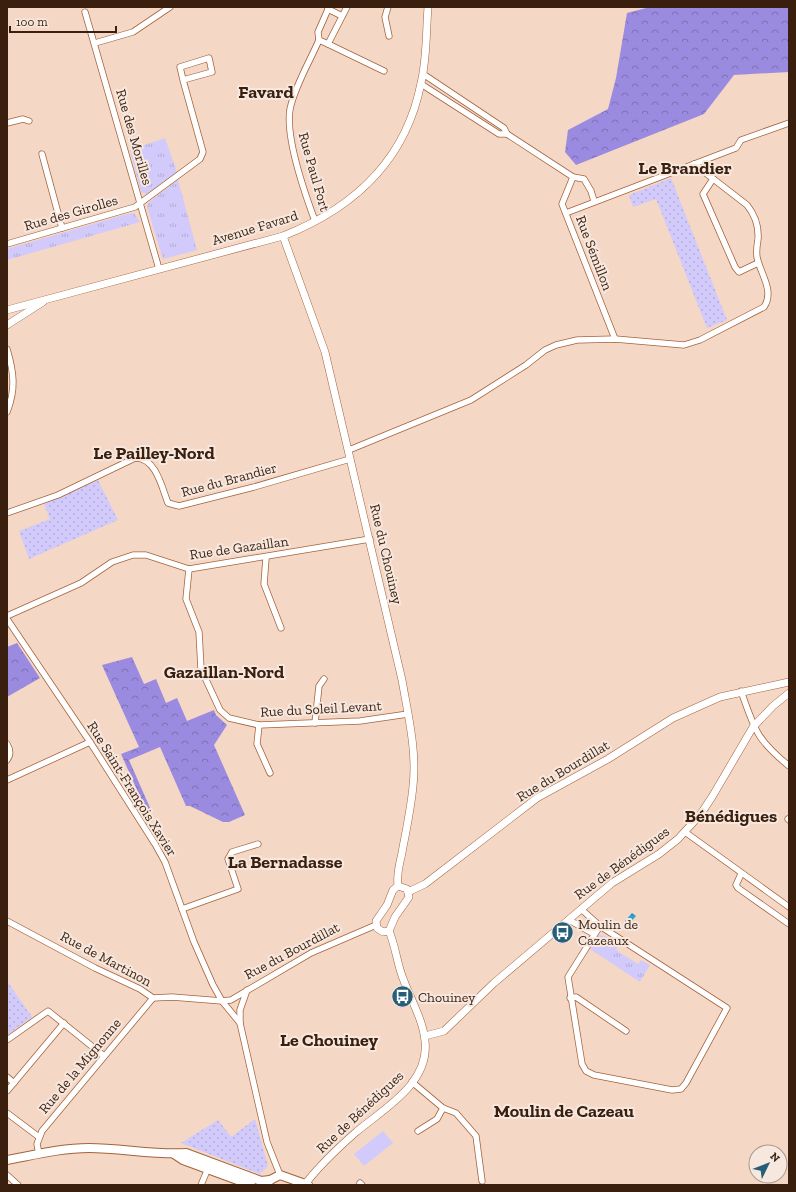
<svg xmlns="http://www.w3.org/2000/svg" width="796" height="1192" font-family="'Zilla Slab',serif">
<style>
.grass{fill:url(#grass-dots)}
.forest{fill:url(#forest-crowns)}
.park{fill:url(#park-tufts)}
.pitch{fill:#d1cafb}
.water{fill:url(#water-ripples)}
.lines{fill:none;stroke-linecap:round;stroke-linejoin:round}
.minor-casing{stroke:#a4633a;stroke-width:7}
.tertiary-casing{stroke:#a4633a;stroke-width:8}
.secondary-casing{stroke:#a4633a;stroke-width:10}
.minor{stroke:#fff;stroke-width:5.5}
.tertiary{stroke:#fff;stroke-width:7}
.secondary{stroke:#fff;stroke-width:8}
.labels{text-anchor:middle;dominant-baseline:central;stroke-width:4;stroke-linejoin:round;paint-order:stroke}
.street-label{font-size:14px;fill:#3a1f0e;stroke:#f7e8df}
.poi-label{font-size:14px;fill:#3a1f0e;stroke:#f7e8df;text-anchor:start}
.district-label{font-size:18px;font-weight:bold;fill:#3a1f0e;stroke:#f7e8df}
</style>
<defs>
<pattern id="grass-dots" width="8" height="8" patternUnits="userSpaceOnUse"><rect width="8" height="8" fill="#d1cafb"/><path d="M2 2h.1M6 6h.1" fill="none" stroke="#b4add6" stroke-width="1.8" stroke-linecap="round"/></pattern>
<pattern id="forest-crowns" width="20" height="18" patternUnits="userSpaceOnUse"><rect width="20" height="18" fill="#9b8be0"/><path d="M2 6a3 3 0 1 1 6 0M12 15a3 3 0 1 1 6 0" fill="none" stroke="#7f71b4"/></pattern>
<pattern id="park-tufts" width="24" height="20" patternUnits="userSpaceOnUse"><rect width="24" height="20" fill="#d1cafb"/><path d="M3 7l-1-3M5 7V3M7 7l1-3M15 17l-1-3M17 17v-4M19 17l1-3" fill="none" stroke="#b4add6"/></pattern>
<pattern id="water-ripples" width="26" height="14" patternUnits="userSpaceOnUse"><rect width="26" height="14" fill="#2ba2d4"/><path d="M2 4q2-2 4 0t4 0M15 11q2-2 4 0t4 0" fill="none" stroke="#2683aa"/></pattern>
</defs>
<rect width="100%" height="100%" fill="#f5d7c6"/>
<g class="grass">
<path d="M671 178 727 320 707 328 656 199 633 207 629 195Z"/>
<path d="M98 480 118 520 29 559 19 531 50 519 44 504Z"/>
<path d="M7 981 32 1017 7 1035Z"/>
<path d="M255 1119 268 1166 260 1174 181 1143 218 1120 231 1137Z"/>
</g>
<g class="forest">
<path d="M650 7H789V72L734 75 704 114 576 165 565 152 568 130 608 109 616 78 627 13Z"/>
<path d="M17 643 40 678 7 697V647Z"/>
<path d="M132 657 144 684 156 679 166 703 177 698 187 721 214 710 216 715 227 725 214 745 245 815 229 822H223L190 806H186L160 747 129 760 151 810H146L121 754 139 747 102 665Z"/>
</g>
<g class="park">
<path d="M165 138 177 172 147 194 141 192 130 150Z"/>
<path d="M178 180 197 250 163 259 147 207 149 202Z"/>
<path d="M134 213 140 222 7 260V249L127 214Z"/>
<path d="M599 935 605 936 619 945 616 950 638 964 641 960 650 965 640 982 590 949Z"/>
</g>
<path class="pitch" d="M383 1131 393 1143 364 1166 354 1154Z"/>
<path class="water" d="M632 913 636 916 629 924H626L625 921Z"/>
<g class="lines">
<defs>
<g id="minor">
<path d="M329 7 318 32 319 40 328 44 347 7"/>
<path d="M388 7 385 17 389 36"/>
<path d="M328 9 342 16"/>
<path d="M85 12 159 269"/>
<path d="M95 43 133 32 170 7"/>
<path d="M328 44 384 71"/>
<path d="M423 74 504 128 507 134 573 177 584 179 591 191 594 201"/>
<path d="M421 84 499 134H507"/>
<path d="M7 123 23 119 29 121"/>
<path d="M42 154 62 228"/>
<path d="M573 177 562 204 615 339"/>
<path d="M713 179 703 194 735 267 739 272 758 263"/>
<path d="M566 213 736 148 741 140 789 123"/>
<path d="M315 221C305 194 283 132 291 105 297 82 310 61 319 40"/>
<path d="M7 244 135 207 200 159 203 152 183 80 212 72 209 58 180 67 183 80"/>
<path d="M7 349C14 373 16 389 7 412"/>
<path d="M349 450 471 400 526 365 545 350 556 345 577 340 615 339 684 345 700 340 764 307C775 291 760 273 757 257 756 251 757 245 758 239 759 225 755 215 747 205L694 164"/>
<path d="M7 513 58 495 135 458C156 457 162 488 168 503L179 506 254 487 350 459"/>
<path d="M266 558 264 584 281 628"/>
<path d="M189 569 186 599 199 632 201 669 220 710 229 718 259 725 360 721 408 714"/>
<path d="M7 616 81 583 112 562 133 555H146L189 569 370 539"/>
<path d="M7 619 90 742 155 844 165 862 194 942 213 985 222 1001 240 1023 267 1142 280 1175"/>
<path d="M741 691C755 730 756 739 789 766"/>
<path d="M315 723 319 686 324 679"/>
<path d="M259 725 257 744 270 773"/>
<path d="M7 744C10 749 11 755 7 760"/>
<path d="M7 780 90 742"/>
<path d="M788 819 789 820"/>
<path d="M685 832 789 907"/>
<path d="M741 874 736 885 738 888 789 924"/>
<path d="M182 909 238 889 228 859 232 852 258 844"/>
<path d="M581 909 600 926 727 1008 686 1083 681 1089 672 1090 594 1075 586 1071 582 1064 568 977 600 926"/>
<path d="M569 920 594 934"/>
<path d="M7 921 95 968 140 989 153 998 172 997 222 1001 231 1000 311 953 376 925"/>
<path d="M570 998 576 997 626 1031"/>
<path d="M240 1023V1010L247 990"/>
<path d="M7 1040 48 1011 104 1056"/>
<path d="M7 1077 14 1083"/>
<path d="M412 1082 443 1108 456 1113 476 1136 482 1181"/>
<path d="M7 1091 64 1023"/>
<path d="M7 1113 39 1137"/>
<path d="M418 1131 437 1119 443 1108"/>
<path d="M39 1154 37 1144 42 1131 153 998"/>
<path d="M7 1175 18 1185"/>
<path d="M360 1183 362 1185"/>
<path d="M201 1185 209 1166"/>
</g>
<g id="tertiary">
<path d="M283 236 325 352 402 680C408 715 417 751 413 786 411 807 407 827 403 847 401 861 396 871 398 886"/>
<path d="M7 310 283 236C354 208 406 160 421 83 427 58 426 32 428 7"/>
<path d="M7 325 43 302"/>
<path d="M398 886 407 889 409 897 395 917 389 931 383 932 377 928 376 921 387 905 393 890Z"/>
<path d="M408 892 425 884 537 798 608 759 673 718 720 697 789 682"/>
<path d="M425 1036 444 1031 494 983 612 883 659 854 678 839 700 815 712 797 753 727 773 706 789 693"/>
<path d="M306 1183C320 1165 338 1148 355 1133 383 1109 430 1084 425 1041 423 1020 411 1000 404 981 397 965 396 947 389 931"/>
</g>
<g id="secondary">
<path d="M174 1154 183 1160 251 1185"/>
<path d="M7 1160C34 1155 61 1148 89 1148 121 1148 154 1155 186 1153L261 1181 270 1180"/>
<path d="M267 1184 270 1180 280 1175 308 1185"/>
</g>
</defs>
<use href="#minor" class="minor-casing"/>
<use href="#tertiary" class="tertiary-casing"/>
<use href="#secondary" class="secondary-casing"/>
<use href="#minor" class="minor"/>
<use href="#tertiary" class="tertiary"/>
<use href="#secondary" class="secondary"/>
</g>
<defs>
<symbol id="bus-disc" viewBox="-11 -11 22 22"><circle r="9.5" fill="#265e79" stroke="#f7e8df"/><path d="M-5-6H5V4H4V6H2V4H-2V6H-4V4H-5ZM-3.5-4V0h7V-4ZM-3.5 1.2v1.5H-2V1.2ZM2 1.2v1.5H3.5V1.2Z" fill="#fff"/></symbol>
</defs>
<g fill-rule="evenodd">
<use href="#bus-disc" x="550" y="920" width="25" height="25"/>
<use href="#bus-disc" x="390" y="984" width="25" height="25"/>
</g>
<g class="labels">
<g class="street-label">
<text transform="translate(134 137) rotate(74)">Rue des Morilles</text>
<text transform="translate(314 172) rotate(74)">Rue Paul Fort</text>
<text transform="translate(71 213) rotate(-16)">Rue des Girolles</text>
<text transform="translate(255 228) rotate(-17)">Avenue Favard</text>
<text transform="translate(594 253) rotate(69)">Rue Sémillon</text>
<text transform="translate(229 480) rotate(-15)">Rue du Brandier</text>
<text transform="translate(239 548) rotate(-8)">Rue de Gazaillan</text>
<text transform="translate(386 554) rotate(77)">Rue du Chouiney</text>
<text transform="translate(321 709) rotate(-3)">Rue du Soleil Levant</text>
<text transform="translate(563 771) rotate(-31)">Rue du Bourdillat</text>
<text transform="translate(132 789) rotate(58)">Rue Saint-François Xavier</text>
<text transform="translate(622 863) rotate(-36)">Rue de Bénédigues</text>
<text transform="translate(292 951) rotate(-28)">Rue du Bourdillat</text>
<text transform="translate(106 959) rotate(28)">Rue de Martinon</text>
<text transform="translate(80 1066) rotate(-50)">Rue de la Mignonne</text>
<text transform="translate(360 1112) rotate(-43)">Rue de Bénédigues</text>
</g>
<g class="poi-label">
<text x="578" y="924">Moulin de<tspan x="578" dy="16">Cazeaux</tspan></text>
<text x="418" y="997">Chouiney</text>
</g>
<g class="district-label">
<text x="266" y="92">Favard</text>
<text x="685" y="168">Le Brandier</text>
<text x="154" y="453">Le Pailley-Nord</text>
<text x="224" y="672">Gazaillan-Nord</text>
<text x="731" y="816">Bénédigues</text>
<text x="285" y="862">La Bernadasse</text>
<text x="329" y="1040">Le Chouiney</text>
<text x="564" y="1111">Moulin de Cazeau</text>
</g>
</g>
<rect width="796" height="1192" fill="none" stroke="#3a1f0e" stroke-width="16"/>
<g transform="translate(768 1164) rotate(47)"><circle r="19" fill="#f7e8df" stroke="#ab988b"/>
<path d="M0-3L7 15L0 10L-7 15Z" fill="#265e79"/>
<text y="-6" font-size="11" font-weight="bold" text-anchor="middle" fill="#3a1f0e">N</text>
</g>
<path d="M10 26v6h106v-6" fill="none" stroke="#3a1f0e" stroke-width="2"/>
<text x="16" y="26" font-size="12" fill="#3a1f0e" stroke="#f7e8df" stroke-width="3" paint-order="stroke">100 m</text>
</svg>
